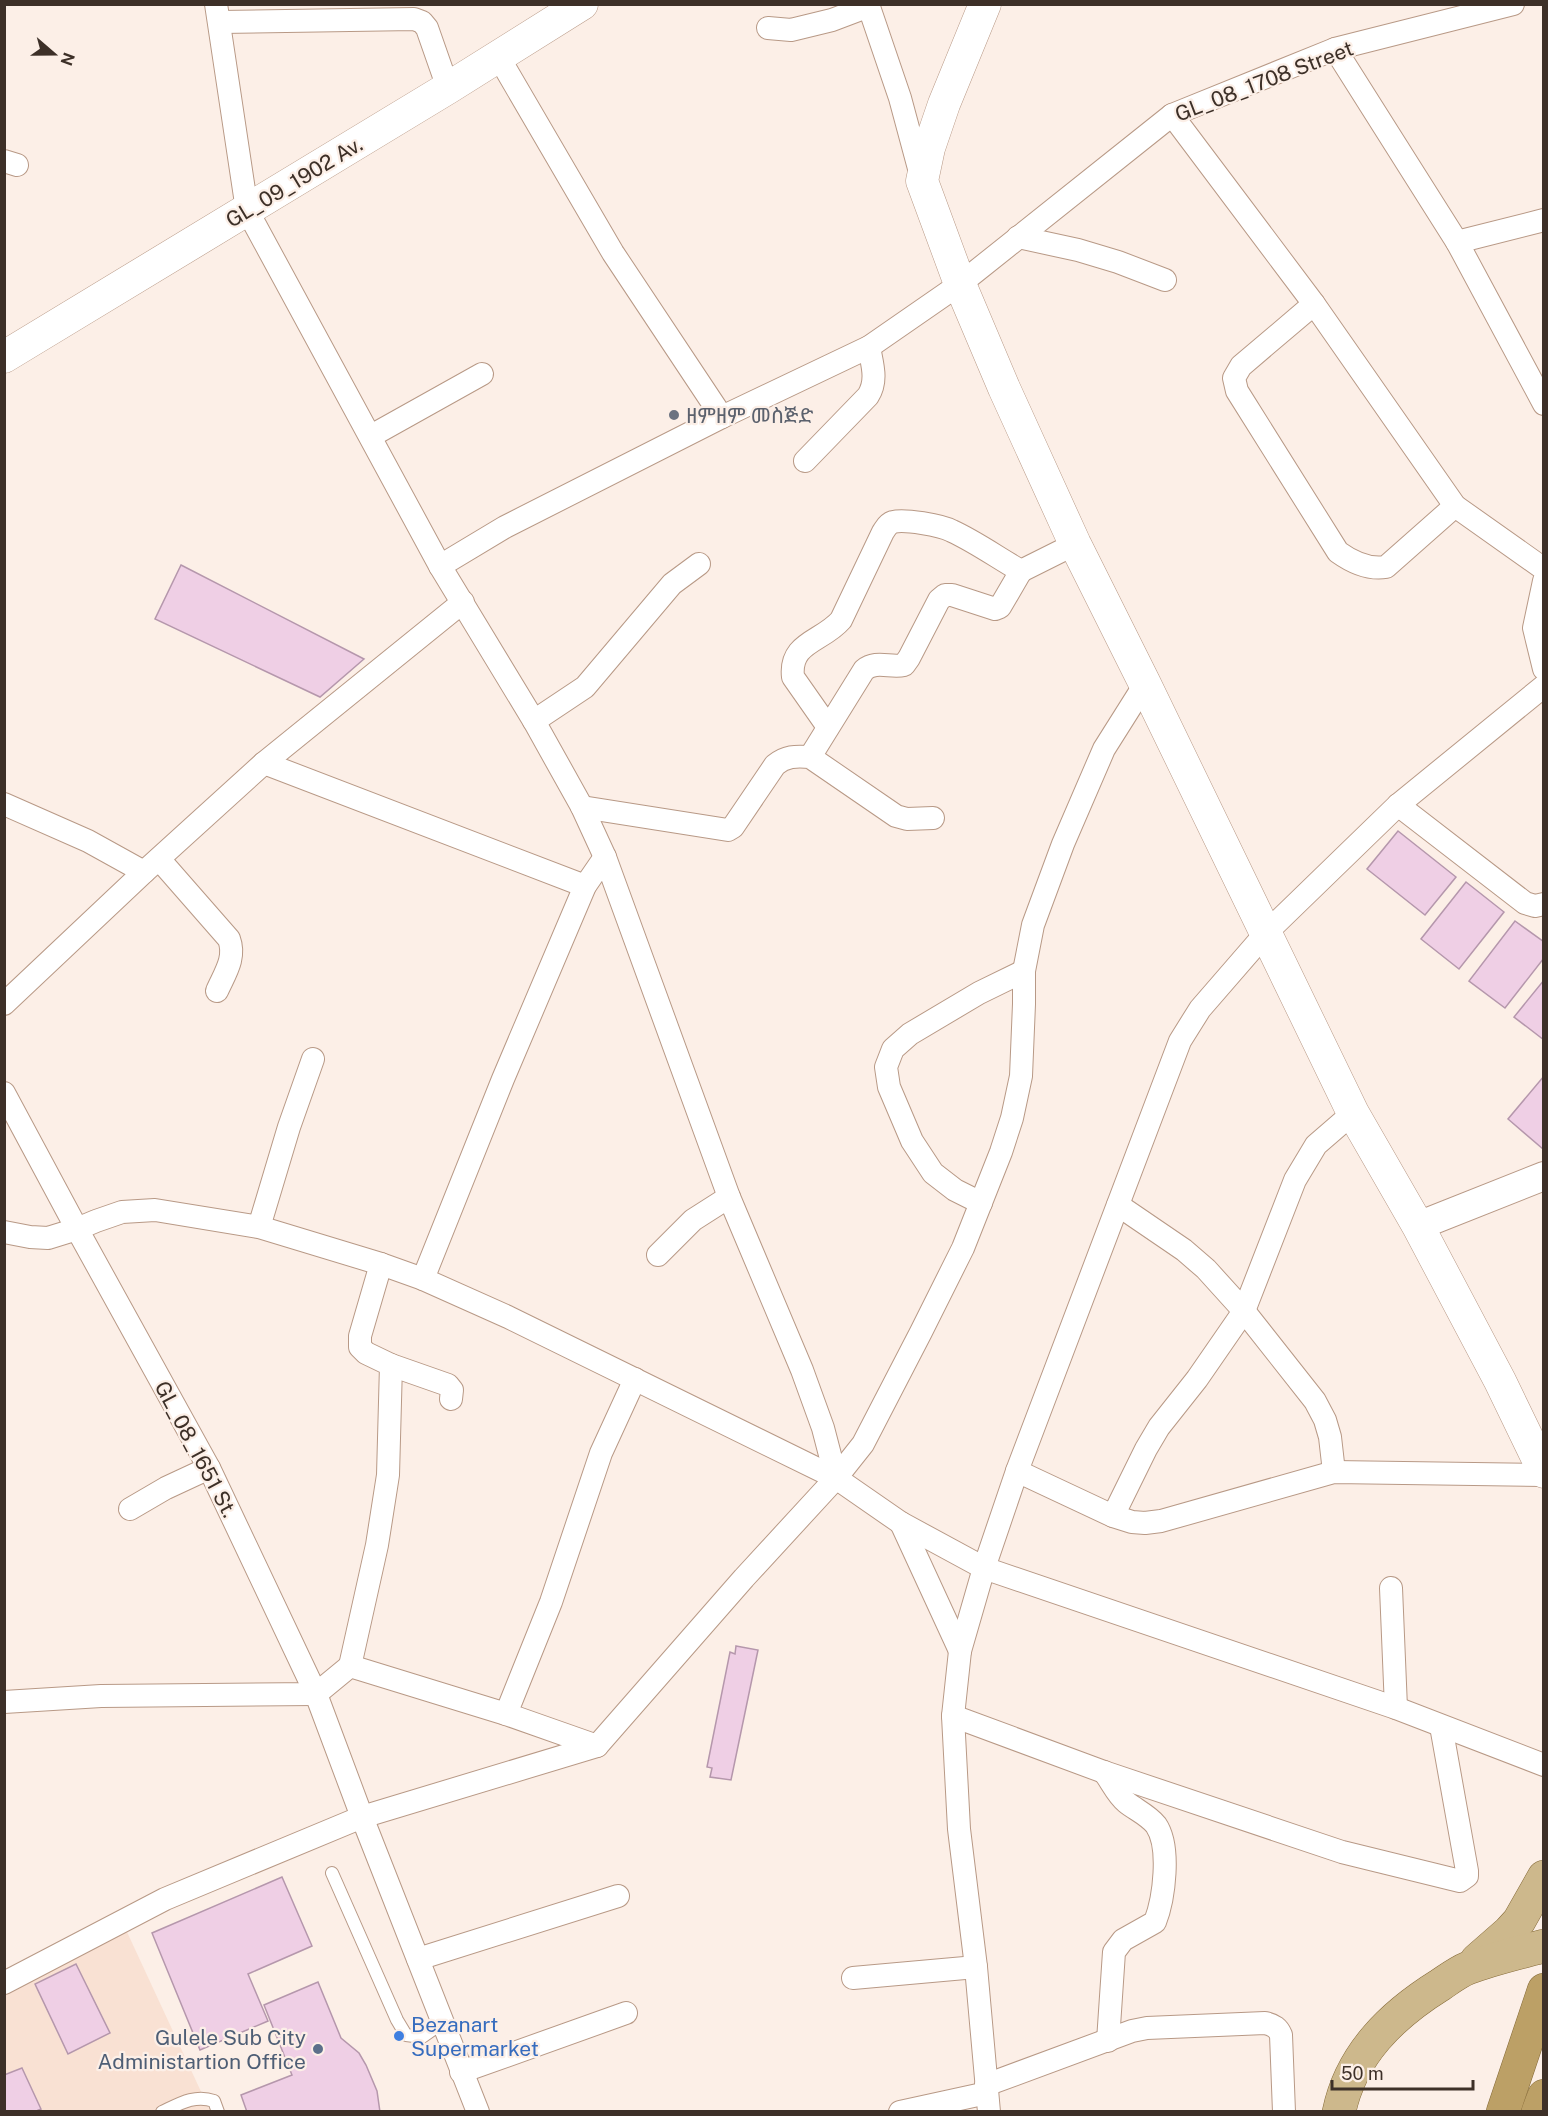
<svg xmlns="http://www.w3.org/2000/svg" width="1548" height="2116" font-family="'Public Sans','Noto Sans Ethiopic',sans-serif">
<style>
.built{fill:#f9e1d3}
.building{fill:#efcfe5;stroke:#b597ac;stroke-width:1.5}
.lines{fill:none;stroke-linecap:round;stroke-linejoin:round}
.service-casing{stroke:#b89986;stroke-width:14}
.minor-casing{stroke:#b89986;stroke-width:24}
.tertiary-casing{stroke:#b89986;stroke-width:30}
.secondary-casing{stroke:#b89986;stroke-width:33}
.primary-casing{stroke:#856a38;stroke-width:34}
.trunk-casing{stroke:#856a38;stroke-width:34}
.service{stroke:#fff;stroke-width:12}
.minor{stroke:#fff;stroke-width:22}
.tertiary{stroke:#fff;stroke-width:28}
.secondary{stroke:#fff;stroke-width:32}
.primary{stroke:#cdb88c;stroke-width:33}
.trunk{stroke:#bca066;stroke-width:33}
.worship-dot{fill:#6b7280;stroke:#fcefe7;stroke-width:2}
.shop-dot{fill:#3f7fe0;stroke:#fcefe7;stroke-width:2}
.service-dot{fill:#5c6f8a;stroke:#fcefe7;stroke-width:2}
.labels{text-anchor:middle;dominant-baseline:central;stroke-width:4.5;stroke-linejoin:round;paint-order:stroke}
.street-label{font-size:21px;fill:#3d3028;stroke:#fcefe7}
.worship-label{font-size:21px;fill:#5b616d;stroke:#fcefe7;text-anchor:start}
.shop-label{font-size:21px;fill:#366cbe;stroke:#fcefe7;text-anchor:start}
.service-label{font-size:21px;fill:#4e5e75;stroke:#fcefe7;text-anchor:end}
</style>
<rect width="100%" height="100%" fill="#fcefe7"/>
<path class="built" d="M127 1932 210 2111H5L4 1988Z"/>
<g class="building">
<path d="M181 565 364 659 320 697 155 619Z"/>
<path d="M1398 831 1456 877 1425 915 1367 869Z"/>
<path d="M1466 882 1504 912 1459 969 1421 939Z"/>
<path d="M1515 921 1544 942V958L1505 1008 1469 981Z"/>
<path d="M1544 980V1040L1514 1017Z"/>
<path d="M1544 1076V1149H1543L1508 1119Z"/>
<path d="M736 1646 758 1650 731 1780 710 1777 712 1768 707 1767 730 1652 735 1654Z"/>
<path d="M282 1877 312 1946 248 1974 268 2021 200 2050 152 1933Z"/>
<path d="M76 1964 110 2033 68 2054 35 1984Z"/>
<path d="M318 1982 341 2038 359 2053 366 2065 377 2091 380 2112H247L241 2095 292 2075 264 2005Z"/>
<path d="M22 2068 41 2109 34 2112H4V2075Z"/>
</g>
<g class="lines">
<defs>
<g id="service">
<path d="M332 1873 397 2020 406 2035 422 2037 442 2023"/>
<path d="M162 2112C179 2104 195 2094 214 2101L218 2112"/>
</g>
<g id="minor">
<path d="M216 4 247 210 440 566 534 721 582 807 605 857 729 1197 802 1370 823 1428 836 1478"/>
<path d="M868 4 900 98 921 176"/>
<path d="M220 22 414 19 422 22 427 28 448 88"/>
<path d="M768 28 791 30 832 20 869 6"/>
<path d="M1335 49 1457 242 1544 404"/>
<path d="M498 56 613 253 722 417"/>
<path d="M1172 115 1314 304 1455 506 1544 569"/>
<path d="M4 161 17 165"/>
<path d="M1018 237 1078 250 1118 262 1165 280"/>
<path d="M1457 242 1544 220"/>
<path d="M1314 304 1241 366 1234 378 1237 391 1338 552C1352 562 1368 570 1386 567L1455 506"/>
<path d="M371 436 482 374"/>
<path d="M805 461 868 396C878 380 872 364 869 347"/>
<path d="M440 566 505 527 722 417 869 347 960 284 1172 115 1335 49 1513 4"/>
<path d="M1544 581 1534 628 1544 669"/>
<path d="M534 721 585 687 672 584 699 564"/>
<path d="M828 727 793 677C789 642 822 642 841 620L883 532C886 528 887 524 893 522 904 519 941 525 952 531 976 542 998 558 1021 571L1075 544"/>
<path d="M810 757 864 670C876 660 890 668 904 665L909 658 939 600 945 595H952L995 609 1000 607 1021 571"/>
<path d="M264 763 585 886"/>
<path d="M4 804 88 841 144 872"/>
<path d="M1398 805 1525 903 1535 906 1544 904"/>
<path d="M582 807 728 830 733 827 775 765C786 756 795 756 810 757L896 816 907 819 933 818"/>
<path d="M159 859 229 939C236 958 225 973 217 991"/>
<path d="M4 1004 144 872 264 763 463 602"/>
<path d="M4 1093 77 1229 209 1468 316 1694 362 1817 478 2112"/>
<path d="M981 1203 955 1190 933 1173 912 1141 889 1087 886 1067 893 1049 910 1034 979 993 1024 971"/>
<path d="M1118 1205 1184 1250 1206 1269 1244 1311 1315 1401 1325 1420 1330 1437 1334 1472"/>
<path d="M259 1227 289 1127 313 1059"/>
<path d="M4 1232 30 1237 48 1238 77 1229 96 1221 122 1212 155 1210 259 1227 381 1264 423 1279 508 1317 836 1478 901 1523 984 1568 1396 1708 1544 1765"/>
<path d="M658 1255 693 1220 729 1197"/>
<path d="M423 1279 503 1079 585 886 605 857"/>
<path d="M391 1365 448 1385 452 1390 451 1399"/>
<path d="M1017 1471 1113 1516 1132 1522 1145 1523 1161 1521 1334 1472 1544 1475"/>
<path d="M130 1509 166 1488 209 1468"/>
<path d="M1113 1516 1146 1449 1159 1427 1197 1379 1244 1311 1295 1180 1316 1145 1353 1113"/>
<path d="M901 1523 960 1651"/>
<path d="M1391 1588 1396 1708"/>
<path d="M350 1666 377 1545 388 1475 391 1365 366 1353 360 1347V1336L381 1264"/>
<path d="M4 1702 101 1696 316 1694 350 1666 506 1714"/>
<path d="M953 1716 1104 1772 1342 1852 1460 1881 1467 1876V1871L1441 1726"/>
<path d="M597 1746 506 1714 551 1602 601 1453 635 1379"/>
<path d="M1104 1772C1111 1781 1117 1795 1126 1802 1136 1810 1148 1815 1156 1825 1171 1847 1164 1899 1155 1922L1123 1940 1114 1952 1108 2041"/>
<path d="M418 1959 618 1896"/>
<path d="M853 1978 976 1967"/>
<path d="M4 1983 165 1899 362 1817 597 1746 744 1578 836 1478 863 1444 921 1332 963 1248 1001 1152 1012 1118 1021 1076 1024 1004V971L1033 925 1063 844 1104 749 1145 684"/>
<path d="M461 2072 626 2013"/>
<path d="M986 2085 1132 2031 1147 2028 1265 2023C1274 2025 1278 2028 1281 2035L1284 2112"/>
<path d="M900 2112 987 2093"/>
<path d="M989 2112 976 1967 959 1829 953 1716 960 1651 984 1568 1017 1471 1180 1041 1200 1009 1265 934 1398 805 1544 686"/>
</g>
<path id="tertiary" d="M1418 1226 1544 1176"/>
<g id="secondary">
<path d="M985 4 944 104 929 148 922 181 960 284 1004 388 1075 544 1145 684 1353 1113 1418 1226 1500 1381 1544 1472"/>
<path d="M4 357 448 88 582 4"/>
</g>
<g id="primary">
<path d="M1477 1960 1509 1932 1519 1921 1544 1877"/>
<path d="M1339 2112C1351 2054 1392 2015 1440 1985 1449 1979 1458 1972 1468 1968 1492 1959 1518 1953 1544 1946"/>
</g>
<g id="trunk">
<path d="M1503 2112 1544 1990"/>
<path d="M1538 2112 1544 2096"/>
</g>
</defs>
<use href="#service" class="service-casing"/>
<use href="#minor" class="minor-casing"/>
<use href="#tertiary" class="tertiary-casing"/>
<use href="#secondary" class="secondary-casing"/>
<use href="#primary" class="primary-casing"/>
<use href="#trunk" class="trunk-casing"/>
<use href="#service" class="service"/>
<use href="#minor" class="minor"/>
<use href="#tertiary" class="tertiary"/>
<use href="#secondary" class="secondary"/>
<use href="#primary" class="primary"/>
<use href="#trunk" class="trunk"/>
</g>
<circle class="worship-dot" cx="674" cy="415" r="6"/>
<circle class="shop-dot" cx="399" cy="2036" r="6"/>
<circle class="service-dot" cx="318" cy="2049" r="6"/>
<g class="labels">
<g class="street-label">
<text transform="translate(1264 81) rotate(-21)">GL_08_1708 Street</text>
<text transform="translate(294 182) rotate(-31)">GL_09_1902 Av.</text>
<text transform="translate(196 1449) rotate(62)">GL_08_1651 St.</text>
</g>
<g class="worship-label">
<text x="686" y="415">ዘምዘም መስጅድ</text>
</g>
<g class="shop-label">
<text x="411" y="2024">Bezanart<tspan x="411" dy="24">Supermarket</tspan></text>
</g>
<g class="service-label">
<text x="306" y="2037">Gulele Sub City<tspan x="306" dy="24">Administartion Office</tspan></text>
</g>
</g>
<rect width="1548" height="2116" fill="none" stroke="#3d3028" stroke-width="12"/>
<g transform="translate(54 54) rotate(110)" stroke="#fcefe7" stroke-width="4.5" paint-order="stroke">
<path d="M0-4.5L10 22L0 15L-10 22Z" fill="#3d3028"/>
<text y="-9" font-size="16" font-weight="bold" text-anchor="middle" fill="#3d3028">N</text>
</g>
<path d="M1332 2080v9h141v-9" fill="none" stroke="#3d3028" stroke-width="3"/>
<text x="1341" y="2080" font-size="18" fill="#3d3028" stroke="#fcefe7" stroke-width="4.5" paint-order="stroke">50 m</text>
</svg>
